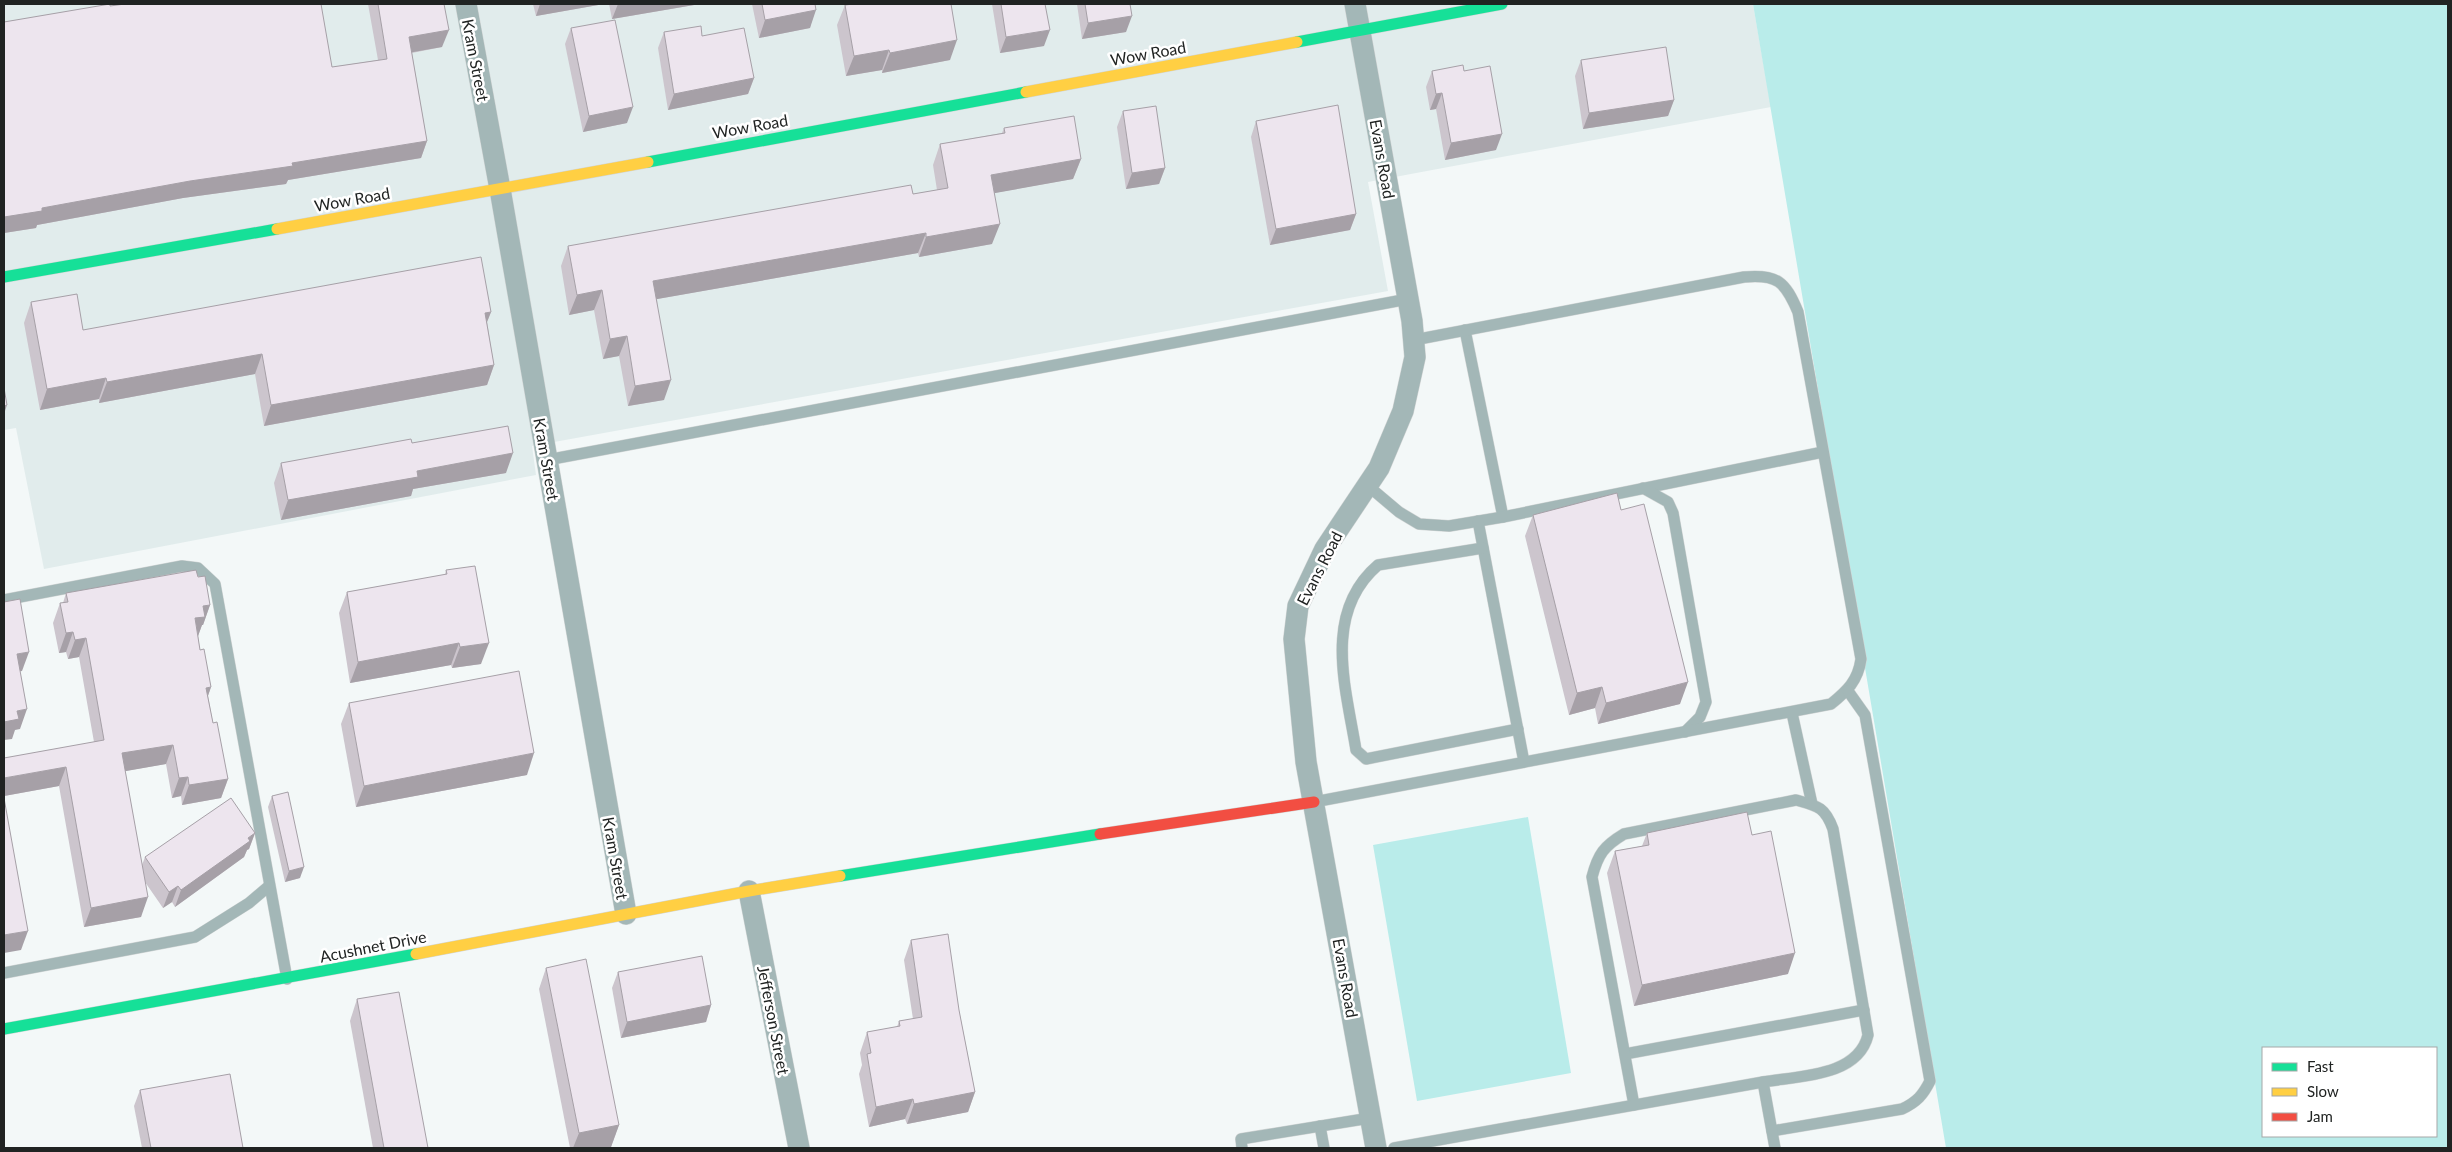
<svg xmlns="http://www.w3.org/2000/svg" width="2452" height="1152" font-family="Lato,sans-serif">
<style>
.built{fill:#e1ecec}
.green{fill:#b9ecea;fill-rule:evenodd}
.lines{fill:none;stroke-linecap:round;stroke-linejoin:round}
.lane-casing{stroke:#d2d5d5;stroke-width:12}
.street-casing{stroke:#d2d5d5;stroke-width:22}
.fast-casing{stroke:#d2d5d5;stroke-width:12}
.slow-casing{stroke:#d2d5d5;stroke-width:12}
.jam-casing{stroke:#d2d5d5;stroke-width:12}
.lane{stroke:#a3b7b7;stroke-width:11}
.street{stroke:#a3b7b7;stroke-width:21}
.fast{stroke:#16e098;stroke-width:11}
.slow{stroke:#ffcf43;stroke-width:11}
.jam{stroke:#f24e42;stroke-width:11}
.wall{fill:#ccc5cd}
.shaded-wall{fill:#a6a0a7}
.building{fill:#ede5ee;stroke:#a6a0a7}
.labels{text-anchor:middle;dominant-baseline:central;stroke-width:5;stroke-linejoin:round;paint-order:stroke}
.street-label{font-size:16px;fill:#202322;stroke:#fff}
</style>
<rect width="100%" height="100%" fill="#f3f8f8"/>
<path class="built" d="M4 4H1753L1771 107 1368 182 1388 291 532 446 536 475 44 569 16 428 4 430Z"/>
<g class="green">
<path d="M1753 4H2448V1148H1946ZM2263 1048H2436V1136H2263Z"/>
<path d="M1528 817 1571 1073 1417 1101 1373 845Z"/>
</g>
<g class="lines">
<defs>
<g id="lane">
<path d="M1465 330 1503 517"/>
<path d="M547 460 1408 299"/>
<path d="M1367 485 1399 512 1419 524 1449 526 1503 517 1823 452"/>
<path d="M1643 488 1668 502 1673 513 1706 702 1700 717 1685 732"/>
<path d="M1478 521 1524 762"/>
<path d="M1483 548 1378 565C1322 613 1346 688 1356 750L1366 759 1518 729"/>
<path d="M4 600 182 566 198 568 215 584 287 979"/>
<path d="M1792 713 1812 804"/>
<path d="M1314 802 1831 704C1847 691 1858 681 1861 659L1798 312C1785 281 1777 274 1744 277L1414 340"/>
<path d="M4 973 195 937 249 903 269 886"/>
<path d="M1625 1054 1864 1010"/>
<path d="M1634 1105 1592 877C1598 854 1604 846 1624 834L1796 800C1818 806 1825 807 1833 829L1868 1035C1858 1077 1798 1076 1763 1082"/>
<path d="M1320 1126 1324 1148"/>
<path d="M1772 1131 1902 1109C1917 1102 1923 1095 1930 1081L1865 715 1848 691"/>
<path d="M1242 1148 1241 1139 1370 1118"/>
<path d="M1394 1148 1763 1082 1775 1148"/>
</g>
<g id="street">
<path d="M466 4 500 189 626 914"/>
<path d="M1355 4 1412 321 1415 357 1403 411 1379 468 1325 549 1298 606 1294 639 1306 762 1376 1148"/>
<path d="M749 891 799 1148"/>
</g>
<g id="fast">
<path d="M1297 42 1502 4"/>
<path d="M648 162 1026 92"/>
<path d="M4 277 277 229"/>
<path d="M840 876 1100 834"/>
<path d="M4 1029 416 954"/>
</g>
<g id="slow">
<path d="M1026 92 1297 42"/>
<path d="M277 229 648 162"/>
<path d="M416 954 749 891 840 876"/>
</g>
<path id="jam" d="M1100 834 1314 802"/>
</defs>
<use href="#lane" class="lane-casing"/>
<use href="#street" class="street-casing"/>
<use href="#fast" class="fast-casing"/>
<use href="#slow" class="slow-casing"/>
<use href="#jam" class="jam-casing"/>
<use href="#lane" class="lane"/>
<use href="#street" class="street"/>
<use href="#fast" class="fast"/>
<use href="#slow" class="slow"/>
<use href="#jam" class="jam"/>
</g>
<g class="wall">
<path d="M368 4H444L442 47 412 53 427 141 421 158 288 180 286 184 183 198 37 225 36 228 4 233V22L110 6 332 67 378 60Z"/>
<path d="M533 4H604L536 16Z"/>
<path d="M609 4H700L612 19Z"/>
<path d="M752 4H815L810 28 759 38Z"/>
<path d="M992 4H1045L1044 46 1000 53Z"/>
<path d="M1077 4H1130L1126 32 1082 39Z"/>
<path d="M845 5 950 60 882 73V70L846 76 837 25Z"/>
<path d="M571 28 627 123 583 132 565 44Z"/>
<path d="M664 32 702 36 754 78 748 94 668 110 658 48Z"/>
<path d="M1581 60 1674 100 1668 116 1583 129 1575 76Z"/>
<path d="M1432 71H1464L1496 150 1445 160 1436 109 1430 110 1426 87Z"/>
<path d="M1123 111 1165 168 1159 184 1126 189 1117 127Z"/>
<path d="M1256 121 1356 214 1350 230 1270 245 1251 137Z"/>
<path d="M1004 128 1081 159 1073 179 994 193 992 244 919 257 918 253 657 299 664 400 628 406 619 356 603 359 594 310 569 315 561 266 568 246 913 194 937 190 933 165 940 144 1002 133Z"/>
<path d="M31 302 83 330 491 312 487 322 494 365 487 385 264 426 255 374 99 403V399L40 410 24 323Z"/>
<path d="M412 443 506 473 413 489 411 496 281 520 274 483 281 463Z"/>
<path d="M1621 510 1680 704 1598 724 1595 708 1569 715 1525 536 1533 515Z"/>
<path d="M446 570 481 664 452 668 451 665 350 683 339 613 347 592 445 575Z"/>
<path d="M198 577 210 605 203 625H202L198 636 200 650 211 687 208 696 213 723 228 779 221 798 182 805 181 796 172 798 166 764 125 771 142 865 145 857 255 833 249 849 247 850 244 857 175 907 172 902 163 908 145 882 141 917 84 927 59 786 4 796 94 742 79 657 68 659 66 652 59 653 53 623 60 603H63L66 593Z"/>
<path d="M349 703 527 775 356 807 341 724Z"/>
<path d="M272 796 300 878 285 882 268 807Z"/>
<path d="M1647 833 1752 835 1788 974 1634 1006 1607 873 1615 851 1642 846Z"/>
<path d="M911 940 959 1010 975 1092 968 1112 907 1124 905 1119 869 1127 859 1074 862 1065 860 1053 867 1032 897 1027 899 1021 913 1019 904 960Z"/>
<path d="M546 968 619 1125 611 1147 604 1148H570L539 989Z"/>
<path d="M618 972 711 1005 706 1022 621 1038 612 988Z"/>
<path d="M357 999 428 1148H373L350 1021Z"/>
<path d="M140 1090 243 1148H142L134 1106Z"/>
</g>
<g class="shaded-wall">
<path d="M540 4H604L536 16Z"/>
<path d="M618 4H700L612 19Z"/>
<path d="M816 10 810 28 759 38 765 20Z"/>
<path d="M1132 16 1126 32 1082 39 1088 23Z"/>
<path d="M449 30 442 47 402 54 409 37Z"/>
<path d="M1050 30 1044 46 1000 53 1006 37Z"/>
<path d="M957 40 950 60 882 73 890 53Z"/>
<path d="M889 50 882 70 846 76 854 56Z"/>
<path d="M754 78 748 94 668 110 674 94Z"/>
<path d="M1442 93 1436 109 1430 110 1436 94Z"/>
<path d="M1674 100 1668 116 1583 129 1589 113Z"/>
<path d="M633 107 627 123 583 132 589 116Z"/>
<path d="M1502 134 1496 150 1445 160 1451 143Z"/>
<path d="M427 141 421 158 288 180 286 184 183 198 37 225 36 228 4 233V217L42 208 190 181 292 163Z"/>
<path d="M1081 159 1073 179 984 195 991 175Z"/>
<path d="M1165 168 1159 184 1126 189 1132 173Z"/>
<path d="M1356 214 1350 230 1270 245 1276 229Z"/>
<path d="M1000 224 992 244 919 257 926 237Z"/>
<path d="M926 233 918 253 646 301 653 281Z"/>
<path d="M602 290 594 310 569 315 577 295Z"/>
<path d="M491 312 483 332 485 313Z"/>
<path d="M627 336 619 356 603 359 610 339Z"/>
<path d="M262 354 255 374 99 403 107 382Z"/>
<path d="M494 365 487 385 264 426 271 405Z"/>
<path d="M106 378 99 399 40 410 47 389Z"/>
<path d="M671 380 664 400 628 406 635 386Z"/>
<path d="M7 405 4 414V406Z"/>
<path d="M513 453 506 473 413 489 411 496 281 520 288 500 417 471Z"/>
<path d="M210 605 203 625H202L198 636 195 618 203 606Z"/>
<path d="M73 632 66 652 59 653 66 633Z"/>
<path d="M86 638 79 657 68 659 75 640Z"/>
<path d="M459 643 451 665 350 683 358 662Z"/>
<path d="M489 643 481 664 452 668 460 647Z"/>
<path d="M29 652 22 671 10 673 17 654Z"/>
<path d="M1688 682 1680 704 1598 724 1606 703Z"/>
<path d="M211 687 204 707 206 688Z"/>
<path d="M1602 687 1595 708 1569 715 1577 693Z"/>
<path d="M27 709 20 729 15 730 12 739 4 740V722L17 711Z"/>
<path d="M173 745 166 764 115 773 122 753Z"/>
<path d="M534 753 527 775 356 807 364 786Z"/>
<path d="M66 767 59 786 4 796V778Z"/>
<path d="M188 777 181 796 172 798 179 778Z"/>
<path d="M228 779 221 798 182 805 189 785Z"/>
<path d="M255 833 249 849 247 850 244 857 175 907 181 890Z"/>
<path d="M304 867 300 878 285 882 289 871Z"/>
<path d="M178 886 172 902 163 908 169 892Z"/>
<path d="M148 897 141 917 84 927 91 908Z"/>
<path d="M28 931 21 950 4 953V935Z"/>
<path d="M1795 953 1788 974 1634 1006 1642 985Z"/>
<path d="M711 1005 706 1022 621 1038 627 1022Z"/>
<path d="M975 1092 968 1112 907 1124 914 1104Z"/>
<path d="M913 1099 905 1119 869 1127 876 1107Z"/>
<path d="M619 1125 611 1147 604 1148H573L579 1133Z"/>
</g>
<g class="building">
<path d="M110 4V6L125 4H321L332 67 387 59 378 4H444L449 30 409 37 427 141 292 163 293 166 190 181 42 208V211L4 217V22Z"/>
<path d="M762 4H815L816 10 765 20Z"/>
<path d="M853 4H951L957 40 890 53 889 50 854 56 845 5Z"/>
<path d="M1001 4H1045L1050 30 1006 37Z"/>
<path d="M1085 4H1130L1132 16 1088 23Z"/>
<path d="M615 20 633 107 589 116 571 28Z"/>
<path d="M701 26 702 36 744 28 754 78 674 94 664 32Z"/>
<path d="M1666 47 1674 100 1589 113 1581 60Z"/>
<path d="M1463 65 1464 71 1490 66 1502 134 1451 143 1442 93 1436 94 1432 71Z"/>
<path d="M1338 105 1356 214 1276 229 1256 121Z"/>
<path d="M1156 106 1165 168 1132 173 1123 111Z"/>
<path d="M1074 116 1081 159 991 175 1000 224 926 237V233L653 281 671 380 635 386 627 336 610 339 602 290 577 295 568 246 911 185 913 194 948 188 940 144 1005 133 1004 128Z"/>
<path d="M481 257 491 312 485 313 494 365 271 405 262 354 107 382 106 378 47 389 31 302 77 294 83 330Z"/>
<path d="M4 388 7 405 4 406Z"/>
<path d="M508 426 513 453 417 471 418 477 288 500 281 463 411 439 412 443Z"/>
<path d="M1617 493 1621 510 1644 504 1688 682 1606 703 1602 687 1577 693 1533 515Z"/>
<path d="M475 566 489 643 460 647 459 643 358 662 347 592 447 574 446 570Z"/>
<path d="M196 570 198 577 205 576 210 605 203 606 205 617 195 618 200 650 204 649 211 687 206 688 213 723 217 722 228 779 189 785 188 777 179 778 173 745 122 753 148 897 91 908 66 767 4 778V758L104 740 86 638 75 640 73 632 66 633 60 603 68 602 66 593Z"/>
<path d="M20 599 29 652 17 654 27 709 17 711 19 719 4 722V602Z"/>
<path d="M519 671 534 753 364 786 349 703Z"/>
<path d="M288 792 304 867 289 871 272 796Z"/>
<path d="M4 798 28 931 4 935Z"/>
<path d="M231 798 255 833 248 838 250 841 181 890 178 886 169 892 145 857Z"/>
<path d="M1747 812 1752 835 1771 831 1795 953 1642 985 1615 851 1649 845 1647 833Z"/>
<path d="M948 934 959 1010 975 1092 914 1104 913 1099 876 1107 867 1054 871 1053 867 1032 900 1026 899 1021 922 1017 911 940Z"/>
<path d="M702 956 711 1005 627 1022 618 972Z"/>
<path d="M586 959 619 1125 579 1133 546 968Z"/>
<path d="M399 992 428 1148H384L357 999Z"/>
<path d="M230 1074 243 1148H151L140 1090Z"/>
</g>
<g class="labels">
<g class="street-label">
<text transform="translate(1148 53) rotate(-10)">Wow Road</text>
<text transform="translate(476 60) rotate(79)">Kram Street</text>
<text transform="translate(750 126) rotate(-10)">Wow Road</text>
<text transform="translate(1383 159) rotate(80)">Evans Road</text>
<text transform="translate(352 199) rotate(-10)">Wow Road</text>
<text transform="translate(547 459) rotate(80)">Kram Street</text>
<text transform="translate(1319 568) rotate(-63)">Evans Road</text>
<text transform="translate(616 858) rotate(80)">Kram Street</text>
<text transform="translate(373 946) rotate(-11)">Acushnet Drive</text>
<text transform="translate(1346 978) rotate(80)">Evans Road</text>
<text transform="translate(774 1020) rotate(79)">Jefferson Street</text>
</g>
</g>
<rect width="2452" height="1152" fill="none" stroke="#202322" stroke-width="10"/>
<rect x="2262" y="1047" width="175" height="90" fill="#ffffff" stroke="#a6a7a7"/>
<rect x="2272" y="1063" width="25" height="8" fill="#16e098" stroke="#a6a7a7"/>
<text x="2307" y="1072" font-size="15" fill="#202322">Fast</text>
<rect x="2272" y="1088" width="25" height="8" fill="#ffcf43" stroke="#a6a7a7"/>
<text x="2307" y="1097" font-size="15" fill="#202322">Slow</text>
<rect x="2272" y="1113" width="25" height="8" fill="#f24e42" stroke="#a6a7a7"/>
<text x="2307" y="1122" font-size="15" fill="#202322">Jam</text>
</svg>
